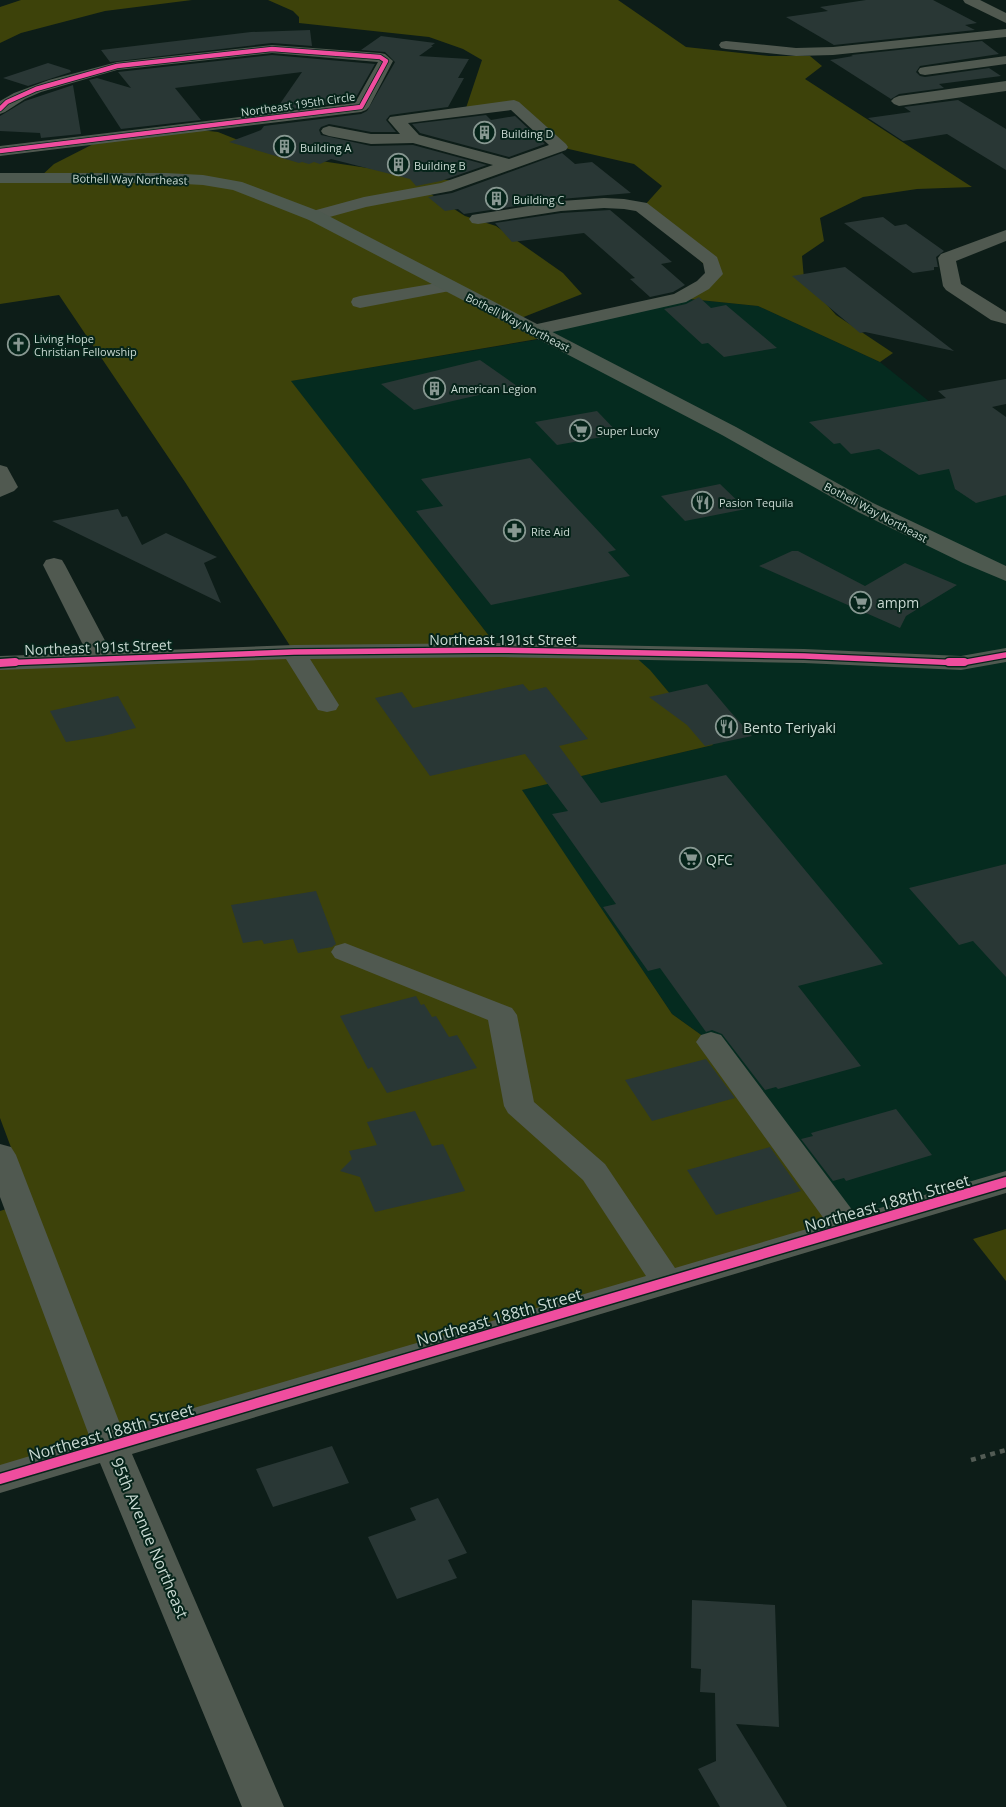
<svg xmlns="http://www.w3.org/2000/svg" width="1006" height="1807" font-family="'Open Sans',sans-serif">
<style>
.built{fill:#052b1f}
.green{fill:#3d420a}
.building{fill:#293735}
.lines{fill:none;stroke-linecap:round;stroke-linejoin:round}
.path{stroke:#525b54;stroke-width:4.5;stroke-dasharray:5 5;stroke-linecap:butt}
.minor{fill:#505950;fill-rule:evenodd}
.major{fill:#4d594f;fill-rule:evenodd}
.cycleway-far3-casing{stroke:#06241a;stroke-width:6}
.cycleway-far2-casing{stroke:#06241a;stroke-width:8}
.cycleway-far1-casing{stroke:#06241a;stroke-width:11}
.cycleway-casing{stroke:#06241a;stroke-width:13}
.cycleway-far3{stroke:#ef4d9e;stroke-width:4.5}
.cycleway-far2{stroke:#ef4d9e;stroke-width:5.5}
.cycleway-far1{stroke:#ef4d9e;stroke-width:8}
.cycleway{stroke:#ef4d9e;stroke-width:10}
.labels{text-anchor:middle;dominant-baseline:central;stroke-width:4;stroke-linejoin:round;paint-order:stroke}
.far-street-label{font-size:11px;fill:#cadad3;stroke:#06241a}
.far-poi-label{font-size:11px;fill:#cadad3;stroke:#06241a;text-anchor:start}
.poi-label{font-size:14px;fill:#cadad3;stroke:#06241a;text-anchor:start}
.street-label{font-size:14px;fill:#cadad3;stroke:#06241a}
.near-street-label{font-size:16px;fill:#cadad3;stroke:#06241a}
</style>
<rect width="100%" height="100%" fill="#0d1d18"/>
<path class="built" d="M680 298 758 306 880 362 1006 463V1182L848 1228 711 1042 672 1014 521 790 713 745 500 650 290 381 547 338 535 330Z"/>
<g class="green">
<path d="M21 0H192L105 11 21 33 0 43V7Z"/>
<path d="M268 0H618L686 47 769 56H810L822 66 805 79 972 187 917 189 863 197 820 218 824 241 802 256 804 279 836 315 893 353 880 362 758 306 680 298 714 274 644 206 662 186 634 164 560 147 514 105 465 111 482 60 463 49 429 37 299 23V17L293 11Z"/>
<path d="M191 129 218 132 285 159 321 161 461 182 426 191 465 216 496 226 563 273 582 294 516 320 549 337 291 381 500 650 631 653 650 670 713 745 522 790 672 1014 711 1042 848 1228 0 1479V1211L31 1201 0 1118V663L294 652 185 482 59 295 0 304V178L40 177 54 164 103 139Z"/>
<path d="M1006 1229V1281L973 1239Z"/>
</g>
<g class="building">
<path d="M866 0H933L977 23 965 25 975 30 834 45 786 17 828 11 820 7Z"/>
<path d="M310 30 312 46 272 43 110 62 101 50 251 32Z"/>
<path d="M381 36 435 43 431 46H433L419 56 469 59 458 78H464L448 107 390 115 386 120 396 132H371L329 124 321 127 319 130 321 135 371 146 413 145 487 165 441 181 416 186 410 179 331 159 320 164 314 162 309 164 302 162 299 163 229 142 261 130 264 126 361 114 367 111 395 62 385 52 361 50Z"/>
<path d="M982 41 999 54 920 66 916 72 920 76 925 77 989 68 1001 76 939 84 944 88 899 94 891 99 830 60 853 56 851 55Z"/>
<path d="M272 55 375 64 354 101 275 111 302 72 175 88 201 120 121 129 89 80 97 78 131 88 118 72Z"/>
<path d="M48 63 70 70 71 72 28 86 3 78Z"/>
<path d="M73 85 81 134 41 138 40 133 0 131V116L25 101Z"/>
<path d="M958 100 1006 129V170L947 134 903 141 868 118 911 112 904 107Z"/>
<path d="M486 115 491 120 515 116 545 144 509 157 420 133 412 124Z"/>
<path d="M562 153 575 164 592 162 631 193 561 199 464 214 458 209 445 211 428 197 452 193Z"/>
<path d="M610 210 672 262 661 264 685 285 673 292 650 297 630 279 635 278 584 233 512 242 495 223 561 213Z"/>
<path d="M883 217 895 226 906 224 944 251 936 257 938 267H934V270L913 273 844 223Z"/>
<path d="M845 267 954 351 865 332 860 333 792 276Z"/>
<path d="M699 297 711 308 726 305 777 348 724 357 708 343 702 344 664 309 686 304Z"/>
<path d="M480 360 517 386 414 410 381 384Z"/>
<path d="M1006 379V404L992 407 1006 417V495L976 503 955 489 949 469 919 475 879 449 851 454 840 443 834 444 809 422 946 398 938 391Z"/>
<path d="M597 411 619 434 557 445 535 422Z"/>
<path d="M530 458 616 550 608 552 630 576 491 605 416 511 443 506 421 479Z"/>
<path d="M720 484 746 509 685 521 661 496Z"/>
<path d="M118 509 122 517 127 516 142 545 166 533 217 557 204 563 221 603 52 521Z"/>
<path d="M792 551H798L865 586 905 563 957 585 906 616 900 628 759 566Z"/>
<path d="M523 684 529 691 546 687 588 739 559 746 601 803 726 775 883 964 798 986 861 1066 778 1089 776 1087 765 1090 722 1034 712 1030 706 1032 660 968 648 971 603 907 616 904 552 814 568 811 525 754 430 776 375 698 402 692 413 708Z"/>
<path d="M707 684 728 709 752 736 705 746 687 725 649 697Z"/>
<path d="M118 696 136 728 103 736 66 742 50 711Z"/>
<path d="M1006 864V977L973 941 959 945 909 888Z"/>
<path d="M316 891 336 944 332 947 298 953 293 939 264 944 262 940 243 943 231 905Z"/>
<path d="M416 996 421 1005 424 1004 432 1017 436 1016 449 1037 457 1035 477 1068 387 1093 372 1067 368 1069 340 1016Z"/>
<path d="M706 1059 735 1098 652 1121 625 1080Z"/>
<path d="M896 1109 932 1155 846 1181 844 1178 833 1181 801 1139 813 1136 811 1133Z"/>
<path d="M415 1111 432 1146 443 1144 465 1191 375 1212 360 1177 340 1171 352 1159 349 1151 377 1145 367 1122Z"/>
<path d="M770 1147 801 1191 716 1215 687 1170Z"/>
<path d="M332 1446 349 1483 273 1507 256 1469Z"/>
<path d="M438 1498 467 1553 448 1560 457 1578 397 1599 368 1537 416 1520 410 1508Z"/>
<path d="M692 1600 775 1605 779 1727 736 1724 787 1807H720L698 1769 716 1761 715 1693 700 1692 701 1669 691 1668Z"/>
</g>
<g class="lines">
<path class="path" d="M971 1460 1006 1450"/>
<g class="minor">
<path d="M963 0H980L1006 13V23L965 3Z"/>
<path d="M1006 29V37L833 55 796 56 726 49 721 48 719 45 721 42 726 41 796 48 833 47Z"/>
<path d="M272 45 380 53 385 54 393 61 369 107 366 110 361 112 0 156V146L355 103 378 62 272 53 117 70 41 92 25 99 5 112 0 114V101L14 93 49 80 117 62Z"/>
<path d="M1006 56V64L925 75 920 74 918 71 920 68 925 67Z"/>
<path d="M1006 81V91L899 106 894 104 891 101 894 98 899 96Z"/>
<path d="M514 100 519 102 566 144 568 147 566 150 451 191 366 207 315 221 309 220 306 216 309 212 364 197 441 183 493 165 413 143 371 144 329 136 323 134 321 131 323 128 329 126 371 134H400L388 120 390 117ZM511 110 549 145 509 159 419 135 408 123Z"/>
<path d="M604 198 624 199 647 203 717 257 723 274 709 289 686 302 535 336 528 334 526 330 528 326 674 294 697 281 705 273 703 263 636 211 624 209 604 208 561 211 478 224 472 223 469 219 472 215 478 214 561 201Z"/>
<path d="M1006 230V241L956 261 961 284 1006 312V324L991 320 946 290 943 286 938 258 941 254Z"/>
<path d="M449 281 455 282 458 286 455 290 360 308 353 306 351 302 353 298 360 296Z"/>
<path d="M0 465 7 467 18 487 14 491 0 497Z"/>
<path d="M54 558 62 560 65 565 111 652 294 645 500 643 804 649 961 656 1006 648V662L961 670 804 663 500 657 310 659 339 705 336 710 327 712 318 710 286 659 0 670V656L87 653 43 565 46 560Z"/>
<path d="M345 943 512 1008 517 1015 534 1102 605 1164 675 1268 827 1223 696 1042 701 1035 711 1032 721 1035 856 1215 1006 1171V1193L132 1454 284 1807H242L100 1463 0 1493V1465L90 1438 0 1197V1144L11 1147 16 1155 122 1429 646 1276 583 1180 508 1113 504 1106 488 1020 335 958 331 952 335 946Z"/>
</g>
<path class="major" d="M0 173H166L203 175 242 182 321 212 736 427 873 503 1006 566V581L963 563 858 512 722 435 309 220 233 190 203 185 166 183H0Z"/>
<defs>
<path id="cycleway-far3" d="M0 109 7 102 36 89 117 66 272 49 380 57 386 61 361 107 0 151"/>
<path id="cycleway-far2" d="M0 663 294 652 500 650 804 656 961 663 1006 655"/>
<g id="cycleway-far1">
<path d="M949 662H964"/>
<path d="M0 663 15 662"/>
</g>
<path id="cycleway" d="M0 1479 1006 1182"/>
</defs>
<use href="#cycleway-far3" class="cycleway-far3-casing"/>
<use href="#cycleway-far2" class="cycleway-far2-casing"/>
<use href="#cycleway-far1" class="cycleway-far1-casing"/>
<use href="#cycleway" class="cycleway-casing"/>
<use href="#cycleway-far3" class="cycleway-far3"/>
<use href="#cycleway-far2" class="cycleway-far2"/>
<use href="#cycleway-far1" class="cycleway-far1"/>
<use href="#cycleway" class="cycleway"/>
</g>
<defs>
<symbol id="building-ring" viewBox="-11 -11 22 22"><circle r="9.5" fill="#06241a" stroke="#889892" stroke-width="1.5"/><path d="M-4-6H4V6H1V3H-1V6H-4ZM-2.5-4.3h1.7v1.8h-1.7ZM.8-4.3h1.7v1.8H.8ZM-2.5-1h1.7V.8h-1.7ZM.8-1h1.7V.8H.8Z" fill="#889892"/></symbol>
<symbol id="church-ring" viewBox="-11 -11 22 22"><circle r="9.5" fill="#06241a" stroke="#889892" stroke-width="1.5"/><path d="M-1.2-6h2.4v3.5h3.3v2.4h-3.3V6h-2.4V-.1h-3.3v-2.4h3.3Z" fill="#889892"/></symbol>
<symbol id="supermarket-ring" viewBox="-11 -11 22 22"><circle r="9.5" fill="#06241a" stroke="#889892" stroke-width="1.5"/><path d="M-6-5.5h2.5l.6 2H6L4.5 2H-2.5L-4.4-4H-6ZM-1.5 3.2a1.3 1.3 0 1 0 .1 0ZM3 3.2a1.3 1.3 0 1 0 .1 0Z" fill="#889892"/></symbol>
<symbol id="restaurant-ring" viewBox="-11 -11 22 22"><circle r="9.5" fill="#06241a" stroke="#889892" stroke-width="1.5"/><path d="M-5-6h1v4h1v-4h1v4h1v-4h1v5L-1.5 .5V6h-2V.5L-5-1ZM5-6V6H3V1.5H1.5Q1.5-4 5-6Z" fill="#889892"/></symbol>
<symbol id="pharmacy-ring" viewBox="-11 -11 22 22"><circle r="9.5" fill="#06241a" stroke="#889892" stroke-width="1.5"/><path d="M-2-6h4v4h4v4h-4v4h-4v-4h-4v-4h4Z" fill="#889892"/></symbol>
</defs>
<g fill-rule="evenodd">
<use href="#building-ring" x="472" y="120" width="25" height="25"/>
<use href="#building-ring" x="272" y="134" width="25" height="25"/>
<use href="#building-ring" x="386" y="152" width="25" height="25"/>
<use href="#building-ring" x="484" y="186" width="25" height="25"/>
<use href="#church-ring" x="6" y="332" width="25" height="25"/>
<use href="#building-ring" x="422" y="376" width="25" height="25"/>
<use href="#supermarket-ring" x="568" y="418" width="25" height="25"/>
<use href="#restaurant-ring" x="690" y="490" width="25" height="25"/>
<use href="#pharmacy-ring" x="502" y="518" width="25" height="25"/>
<use href="#supermarket-ring" x="848" y="590" width="25" height="25"/>
<use href="#restaurant-ring" x="714" y="714" width="25" height="25"/>
<use href="#supermarket-ring" x="678" y="846" width="25" height="25"/>
</g>
<g class="labels">
<g class="far-street-label">
<text transform="translate(298 104) rotate(-8)">Northeast 195th Circle</text>
<text transform="translate(130 179) rotate(1)">Bothell Way Northeast</text>
<text transform="translate(518 322) rotate(27)">Bothell Way Northeast</text>
<text transform="translate(876 512) rotate(28)">Bothell Way Northeast</text>
</g>
<g class="far-poi-label">
<text x="501" y="133">Building D</text>
<text x="300" y="147">Building A</text>
<text x="414" y="165">Building B</text>
<text x="513" y="199">Building C</text>
<text x="34" y="338">Living Hope<tspan x="34" dy="13">Christian Fellowship</tspan></text>
<text x="451" y="388">American Legion</text>
<text x="597" y="430">Super Lucky</text>
<text x="719" y="502">Pasion Tequila</text>
<text x="531" y="531">Rite Aid</text>
</g>
<g class="poi-label">
<text x="877" y="602">ampm</text>
<text x="743" y="727">Bento Teriyaki</text>
<text x="706" y="859">QFC</text>
</g>
<g class="street-label">
<text x="503" y="639">Northeast 191st Street</text>
<text transform="translate(98 647) rotate(-2)">Northeast 191st Street</text>
</g>
<g class="near-street-label">
<text transform="translate(887 1203) rotate(-16)">Northeast 188th Street</text>
<text transform="translate(499 1317) rotate(-16)">Northeast 188th Street</text>
<text transform="translate(111 1432) rotate(-16)">Northeast 188th Street</text>
<text transform="translate(150 1538) rotate(67)">95th Avenue Northeast</text>
</g>
</g>
</svg>
